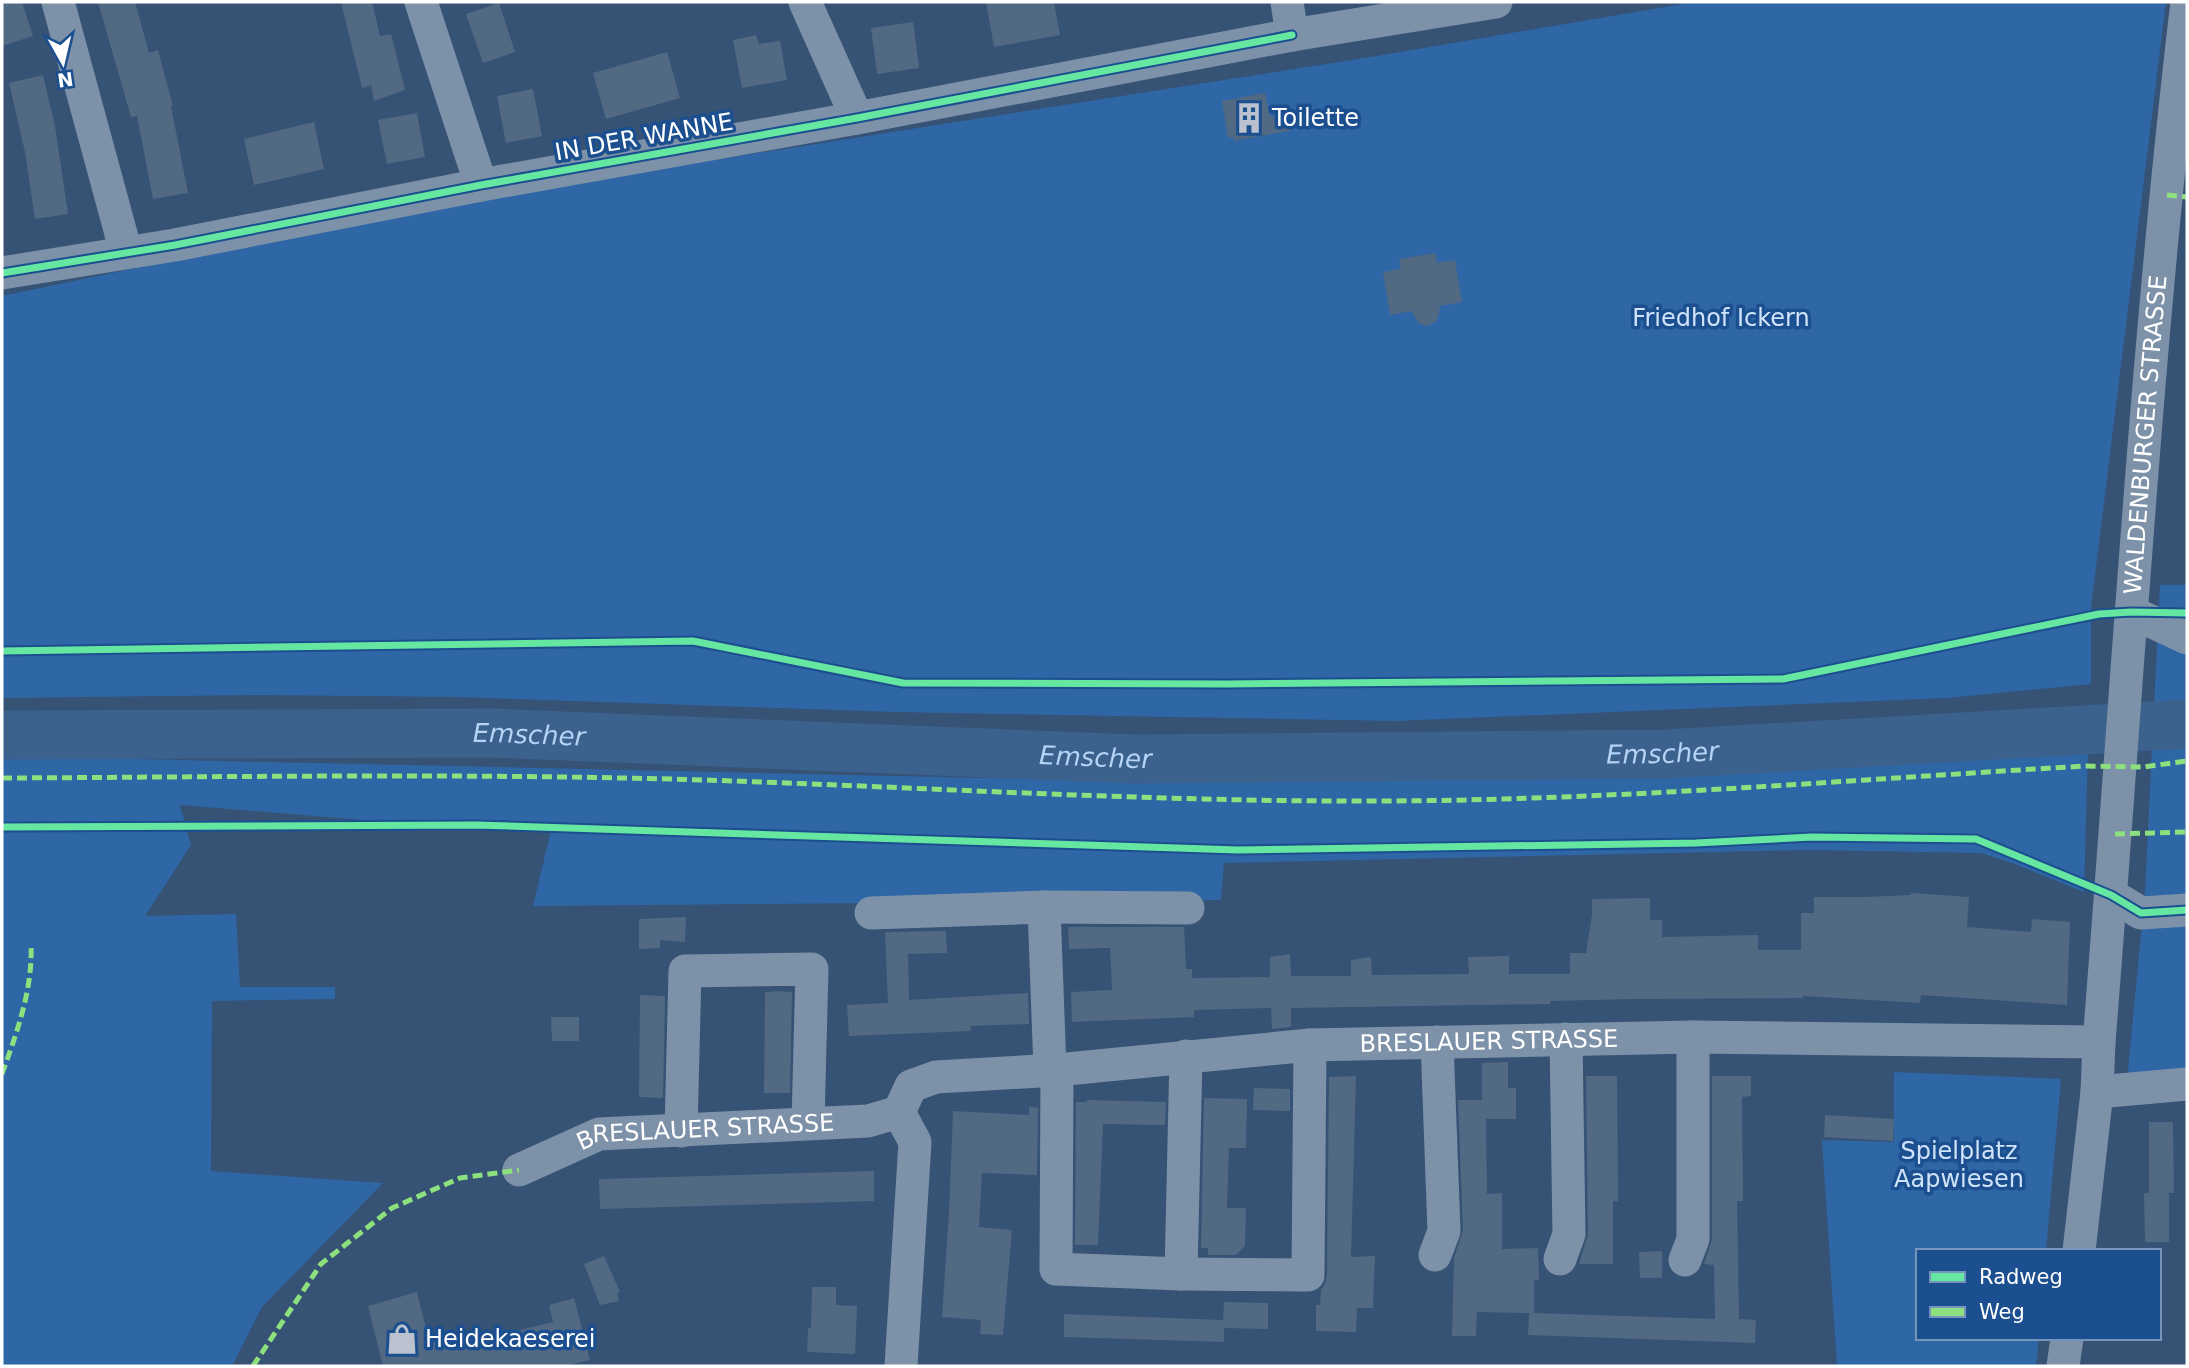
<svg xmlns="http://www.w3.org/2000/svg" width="2189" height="1368" font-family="'DejaVu Sans',sans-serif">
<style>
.green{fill:#2f66a5}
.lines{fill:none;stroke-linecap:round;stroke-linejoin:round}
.river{stroke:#3b618d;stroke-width:49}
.building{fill:#526984}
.minor{stroke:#7d92a8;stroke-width:33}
.quiet{stroke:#8de07e;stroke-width:5;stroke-dasharray:10 5;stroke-linecap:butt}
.cycleway-casing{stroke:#1b4f8f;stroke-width:11}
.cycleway{stroke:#66e7a1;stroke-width:7}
.labels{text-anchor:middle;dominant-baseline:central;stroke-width:7;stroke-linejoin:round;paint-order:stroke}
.poi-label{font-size:24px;fill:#fff;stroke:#1b4f8f;text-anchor:start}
.street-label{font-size:24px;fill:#fff;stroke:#1b4f8f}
.park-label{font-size:24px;fill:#cfe3fa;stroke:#1b4f8f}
.water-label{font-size:26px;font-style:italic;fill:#b5d3f5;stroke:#1b4f8f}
</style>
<rect width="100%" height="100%" fill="#365274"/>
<g class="green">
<path d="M1694 2H2166L2091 608V684L1948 698 1396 721 895 712 459 697 261 695 2 698V296L465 199 1377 56Z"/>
<path d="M2160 585H2187V1071L2127 1081 2145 891Z"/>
<path d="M2088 749 2084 892 2015 864 1981 853 1808 850 1224 863 1221 900 533 906 551 830 446 827 180 805 191 845 145 916 236 914 240 987H335V999L212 1001 211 1171 383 1183 262 1307 232 1366H2V756L986 778 1365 781Z"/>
<path d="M1894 1072 2061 1079 2046 1251H1918V1338H2039L2036 1366H1837L1822 1140 1894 1142Z"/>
</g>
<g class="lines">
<path class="river" id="s1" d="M2 735 492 733 1136 759 1665 754 2187 724"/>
</g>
<g class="building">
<path d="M2 2H22L33 36 2 46Z"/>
<path d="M98 2H135L149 53 158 50 173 106H171L188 193 153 199 137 116 131 117Z"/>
<path d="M341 2H372L380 36 391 34 405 90 374 101 371 85 362 88Z"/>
<path d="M986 2H1054L1060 35 994 47Z"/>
<path d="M499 3 515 52 483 63 466 14Z"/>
<path d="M913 22 919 68 877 74 871 28Z"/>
<path d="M756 35 759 44 780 41 787 80 742 88 733 40Z"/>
<path d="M667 52 680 98 606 119 593 73Z"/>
<path d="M43 75 55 126 68 214 35 219 25 152 9 83Z"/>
<path d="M533 89 542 136 506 143 497 96Z"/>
<path d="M1265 93 1269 114 1293 130 1234 141 1233 137 1228 138 1222 101Z"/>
<path d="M417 113 425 157 387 164 378 120Z"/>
<path d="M314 122 324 169 254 185 244 139Z"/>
<path d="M1435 253 1437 263 1455 260 1462 302 1440 306 1438 318 1435 322 1427 326 1419 323 1411 311 1390 315 1383 272 1401 269 1399 259Z"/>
<path d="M1911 893 1969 897 1967 927 2031 932 2032 919 2070 922 2067 1005 1921 995 1920 1003 1803 996V998L1633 999 1550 1001V1004L1291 1008V1027L1272 1029 1271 1008 1194 1010V1017L1072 1022 1071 992 1112 990 1110 948 1069 949 1068 927H1184L1186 969H1192V978L1270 977V957L1290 954 1291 976H1351V960L1371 957 1372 975 1469 974 1468 957 1509 956V974H1570V953H1586L1592 915V899L1650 898V920H1662V937L1758 935V950H1801V913H1814V897H1866L1911 895Z"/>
<path d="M686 917 685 942 660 940V948L639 949V919Z"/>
<path d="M946 931 947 953 908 954 909 1000 1028 993 1029 1024 970 1026 971 1031 849 1036 847 1005 888 1003 885 932Z"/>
<path d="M779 991 792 992 790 1093H764L765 992Z"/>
<path d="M640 995 665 996 663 1098 639 1097Z"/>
<path d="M551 1017H579V1041H552Z"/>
<path d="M1508 1062V1088H1516V1119H1486L1487 1194 1502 1193V1249L1538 1248 1539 1280H1534V1313L1715 1319 1714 1265 1704 1264 1712 1239V1076H1751V1096L1742 1097 1743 1201H1737L1739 1319 1756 1320 1755 1343 1528 1335 1529 1313 1477 1312 1476 1336H1452L1454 1258 1463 1230 1458 1100H1482V1063Z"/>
<path d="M1356 1076 1351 1257 1375 1256 1373 1308H1357L1356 1332 1316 1331V1305H1320L1321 1289 1325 1284 1327 1275 1329 1077Z"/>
<path d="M1586 1076H1617L1618 1201H1613V1264H1579L1588 1234Z"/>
<path d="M1254 1088 1290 1089V1111L1253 1110Z"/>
<path d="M1204 1098 1247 1099 1246 1148H1229L1227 1208H1246L1245 1246 1236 1255H1208V1248H1201Z"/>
<path d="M1087 1100 1166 1102 1165 1125 1103 1124 1098 1245H1075L1076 1102H1087Z"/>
<path d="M1029 1107 1038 1108 1037 1175 982 1173 979 1227 1012 1230 1003 1335 980 1334 981 1320 942 1317 949 1212 953 1111 1029 1115Z"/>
<path d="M1825 1115 1894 1119 1893 1141 1824 1137Z"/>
<path d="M2149 1122H2173L2174 1193H2165L2169 1194V1242H2145L2144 1193H2149Z"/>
<path d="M874 1171V1201L600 1209 599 1179Z"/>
<path d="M1662 1251V1278H1640L1639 1252Z"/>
<path d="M604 1256 620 1292 617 1293 619 1301 600 1305 584 1264Z"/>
<path d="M812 1287H836V1305L857 1306 855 1354 807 1352 808 1328H811Z"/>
<path d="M417 1292 429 1341 480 1328 483 1339 553 1322 549 1305 574 1298 590 1360 564 1366H383L368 1306Z"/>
<path d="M1224 1302 1268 1303V1329L1224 1328V1342L1064 1337V1314L1223 1320Z"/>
</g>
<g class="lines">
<g class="minor">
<path d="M58 2 126 252"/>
<path d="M421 2 481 185"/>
<path d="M805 2 857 118"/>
<path d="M1287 2 1292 35"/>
<path d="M2 273 175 245 481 185 857 118 1292 35 1496 2"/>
<path d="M2131 612 2187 638"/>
<path d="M2111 895 2141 913 2187 910"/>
<path d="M1044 907 1188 908"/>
<path d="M871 913 1044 907 1050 1070"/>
<path d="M1057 1070 1056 1269 1181 1274 1186 1056"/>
<path d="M2097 1092 2187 1084"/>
<path d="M899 1112 915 1142 901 1366"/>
<path d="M681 1131 685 971 812 969 808 1123"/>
<path id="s2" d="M519 1170 599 1134 868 1121 899 1112 911 1086 936 1077 1057 1070 1310 1045 1693 1037 2099 1042"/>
<path id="s3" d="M2079 1251 2097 1092 2099 1042C2127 695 2146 347 2187 2"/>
<path d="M1435 1255 1444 1231 1437 1042"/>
<path d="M1560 1259 1569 1234 1566 1039"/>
<path d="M1685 1260 1693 1239V1037"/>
<path d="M1181 1274 1308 1275 1310 1045"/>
<path d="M2063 1366 2067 1338"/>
</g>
<g class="quiet">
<path d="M2167 195 2187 197"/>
<path d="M2 778C236 777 470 773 704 780 920 787 1137 801 1353 801 1598 802 1842 780 2086 766L2143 767 2187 761"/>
<path d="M2115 834 2187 832"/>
<path d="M2 1074C17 1032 33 989 31 944"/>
<path d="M253 1366 321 1264 392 1208 460 1178 519 1170"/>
</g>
<defs>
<g id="cycleway">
<path d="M2 273 175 245 481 185 857 118 1292 35"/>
<path d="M2 651 693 641 903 683 1227 684 1783 679 2099 614 2131 612 2187 613"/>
<path d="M2 827 476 825 1238 850 1696 843 1812 837 1976 839 2111 895 2141 913 2187 910"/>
</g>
</defs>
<use href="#cycleway" class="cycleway-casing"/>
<use href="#cycleway" class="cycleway"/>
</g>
<defs>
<symbol id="building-bare" viewBox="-9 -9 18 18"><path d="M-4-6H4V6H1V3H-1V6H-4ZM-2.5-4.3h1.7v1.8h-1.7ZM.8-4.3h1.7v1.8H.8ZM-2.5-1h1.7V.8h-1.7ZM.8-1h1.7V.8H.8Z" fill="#b9c2ce" stroke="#1b4f8f" stroke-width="2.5" paint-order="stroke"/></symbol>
<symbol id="shop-bare" viewBox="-9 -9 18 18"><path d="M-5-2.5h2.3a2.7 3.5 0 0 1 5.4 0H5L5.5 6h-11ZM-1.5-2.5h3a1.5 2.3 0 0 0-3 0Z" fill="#b9c2ce" stroke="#1b4f8f" stroke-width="2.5" paint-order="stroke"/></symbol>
</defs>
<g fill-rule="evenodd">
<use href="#building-bare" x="1227" y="96" width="44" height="44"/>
<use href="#shop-bare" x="380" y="1317" width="44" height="44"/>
</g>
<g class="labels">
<g class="poi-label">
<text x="1272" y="118">Toilette</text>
<text x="425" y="1339">Heidekaeserei</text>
</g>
<g class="street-label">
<text transform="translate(644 137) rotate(-10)">IN DER WANNE</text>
<text stroke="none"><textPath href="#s3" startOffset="819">WALDENBURGER STRASSE</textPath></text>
<text stroke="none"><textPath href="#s2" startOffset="999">BRESLAUER STRASSE</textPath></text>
<text stroke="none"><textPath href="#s2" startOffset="194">BRESLAUER STRASSE</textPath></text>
</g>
<g class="park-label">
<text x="1721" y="318">Friedhof Ickern</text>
<text x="1959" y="1151">Spielplatz<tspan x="1959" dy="28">Aapwiesen</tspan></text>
</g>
<g class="water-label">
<text stroke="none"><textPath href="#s1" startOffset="527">Emscher</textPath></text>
<text stroke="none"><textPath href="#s1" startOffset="1661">Emscher</textPath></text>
<text stroke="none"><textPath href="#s1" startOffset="1094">Emscher</textPath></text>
</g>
</g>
<rect width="2189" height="1368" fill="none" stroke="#ffffff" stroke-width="7"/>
<rect x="1916" y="1249" width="245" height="91" fill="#1b4f8f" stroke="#7695bc" stroke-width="2"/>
<rect x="1930" y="1272" width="35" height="10" fill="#66e7a1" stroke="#7695bc" stroke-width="2"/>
<text x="1979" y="1284" font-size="21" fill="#ffffff">Radweg</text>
<rect x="1930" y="1307" width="35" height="10" fill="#8de07e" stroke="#7695bc" stroke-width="2"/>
<text x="1979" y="1319" font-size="21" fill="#ffffff">Weg</text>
<g transform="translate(63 63) rotate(172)" stroke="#1b4f8f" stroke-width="5" paint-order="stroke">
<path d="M0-5L12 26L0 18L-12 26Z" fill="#ffffff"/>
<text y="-10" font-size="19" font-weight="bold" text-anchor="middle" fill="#ffffff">N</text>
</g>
</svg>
